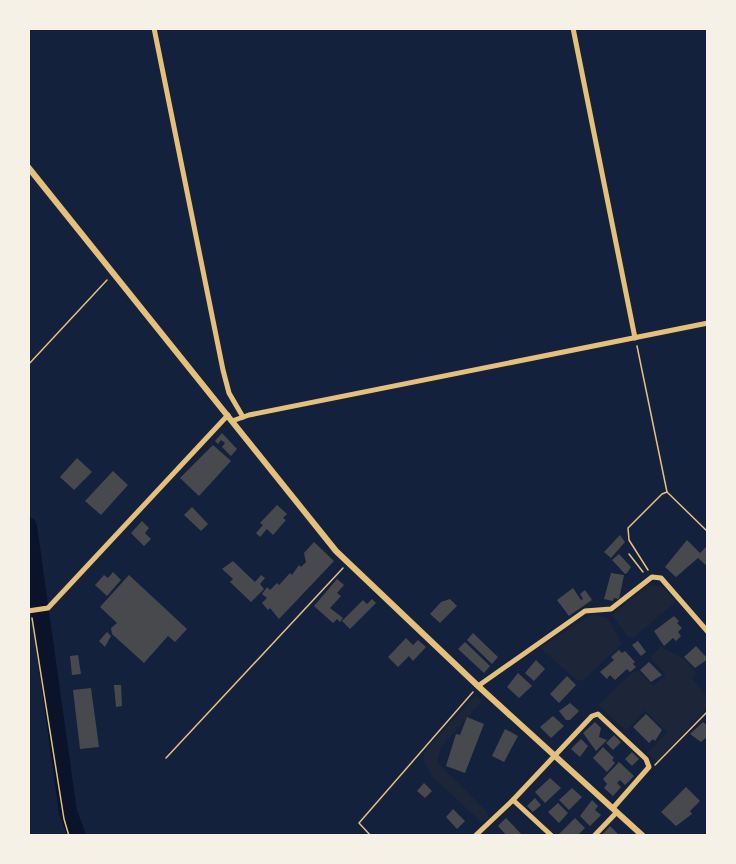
<svg xmlns="http://www.w3.org/2000/svg" width="736" height="864" font-family="Ubuntu,sans-serif">
<style>
.green{fill:#1d2539}
.lines{fill:none;stroke-linecap:round;stroke-linejoin:round}
.river{stroke:#0b132b;stroke-width:18}
.building{fill:#48494c}
.path{stroke:#e5c07b;stroke-width:1.5}
.minor{stroke:#e5c07b;stroke-width:5}
.tertiary{stroke:#e5c07b;stroke-width:6}
</style>
<rect width="100%" height="100%" fill="#14213d"/>
<g class="green">
<path d="M649 585 662 587 674 600 673 604 633 638 628 637 612 615Z"/>
<path d="M592 614 607 618 622 644 583 680 578 681 540 648Z"/>
<path d="M661 647 683 658 696 673 692 678 707 697V707L657 762 648 753 667 732 645 710 626 731 598 705 632 673 638 671 653 686 666 675 650 657Z"/>
<path d="M475 696 481 699 480 703 441 747 437 762 486 811 489 818 481 822 432 776 423 759 425 751Z"/>
</g>
<g class="lines">
<path class="river" d="M28 526 68 812 77 836"/>
</g>
<g class="building">
<path d="M222 433 237 449 231 456 222 447 225 443 221 440 218 444 215 441Z"/>
<path d="M213 445 231 461 199 496 180 478Z"/>
<path d="M77 458 92 472 74 490 60 477Z"/>
<path d="M113 471 128 485 101 515 85 501Z"/>
<path d="M277 505 287 514 283 518 286 520 273 535 267 529 260 537 256 533 263 525 260 523Z"/>
<path d="M192 507 208 524 201 531 184 515Z"/>
<path d="M142 521 149 528 145 533 151 539 144 546 131 533Z"/>
<path d="M620 535 625 542 611 558 604 552Z"/>
<path d="M687 540 700 553 708 545V567L698 558 676 577 665 567Z"/>
<path d="M314 542 334 561 279 619 270 608 268 610 262 603 267 598 262 594 267 587 270 590 277 583 279 585 290 573 292 575 299 565 301 567 306 562 304 553Z"/>
<path d="M619 554 631 567 627 573 625 574 612 560Z"/>
<path d="M233 561 255 582 261 575 265 578 260 584 264 589 251 602 230 582 233 579 222 569Z"/>
<path d="M113 572 121 580 107 596 95 585 104 575 108 578Z"/>
<path d="M611 573 624 575 619 599 614 598 613 601 604 599Z"/>
<path d="M129 575 187 629 175 642 168 636 144 663 112 634 111 628 117 623 100 607Z"/>
<path d="M337 579 344 585 337 593 341 596 330 608 343 618 340 622 337 619 333 623 314 606Z"/>
<path d="M573 588 581 600 583 599 580 594 585 590 592 600 569 616 557 600Z"/>
<path d="M372 599 376 603 350 629 342 621 363 600 367 604Z"/>
<path d="M450 599 457 606 440 623 430 614 441 602Z"/>
<path d="M674 616 679 621 677 623 682 628 678 632 681 636 676 641 673 638 664 646 654 631Z"/>
<path d="M107 632 111 636 105 647 99 641Z"/>
<path d="M473 633 498 657 492 664 467 640Z"/>
<path d="M406 638 413 645 418 640 426 647 413 661 409 656 398 667 388 657Z"/>
<path d="M638 641 646 652 641 656 632 645Z"/>
<path d="M465 642 490 666 484 673 458 649Z"/>
<path d="M696 646 708 659 695 668 684 657Z"/>
<path d="M619 650 622 653 625 651 635 662 633 664 636 667 630 672 627 669 615 680 610 675 607 679 600 672 614 660 611 657Z"/>
<path d="M78 655 81 674 72 675 70 656Z"/>
<path d="M536 660 545 669 534 681 525 673Z"/>
<path d="M649 662 662 675 651 682 640 670Z"/>
<path d="M518 673 532 686 519 698 507 687Z"/>
<path d="M567 676 576 685 559 703 550 694Z"/>
<path d="M114 685H121L122 706 116 707Z"/>
<path d="M91 688 99 747 80 749 73 690Z"/>
<path d="M570 703 579 711 570 720H566L559 711Z"/>
<path d="M646 714 662 730 655 741 653 739 649 743 633 727Z"/>
<path d="M553 716 564 726 551 738 540 727Z"/>
<path d="M467 717 484 724 465 773 446 766 456 734 460 735Z"/>
<path d="M595 722 601 728 599 737 607 740 596 751 583 733Z"/>
<path d="M703 722 708 726V736L701 742 690 734Z"/>
<path d="M505 729 518 736 504 762 492 756Z"/>
<path d="M614 735 621 742 613 750 606 743Z"/>
<path d="M581 739 588 746 580 757 571 749Z"/>
<path d="M603 747 614 758 612 760 615 763 607 772 593 758Z"/>
<path d="M632 752 639 759 632 766 625 759Z"/>
<path d="M619 762 634 776 625 785 620 780 617 783 621 787 613 796 604 788 607 784 603 779Z"/>
<path d="M550 778 561 788 545 803 535 792Z"/>
<path d="M424 783 432 791 425 798 417 791Z"/>
<path d="M686 787 700 801 690 811 692 814 676 826 661 812Z"/>
<path d="M572 788 582 797 569 810 559 800Z"/>
<path d="M535 798 541 805 533 812 527 806Z"/>
<path d="M592 800 598 806 595 810 601 815 590 826 580 816Z"/>
<path d="M558 803 568 813 559 823 548 812Z"/>
<path d="M453 809 465 821 457 829 446 817Z"/>
<path d="M506 818 523 836H507L498 826Z"/>
<path d="M575 818 585 828 577 836H561L559 834Z"/>
<path d="M610 826 620 836H601Z"/>
</g>
<g class="lines">
<g class="path">
<path d="M637 346 667 492"/>
<path d="M28 365 107 280"/>
<path d="M629 554 643 572"/>
<path d="M648 570 629 540 628 528 662 494 667 492 708 532"/>
<path d="M28 594 29 601"/>
<path d="M32 618 64 819 69 836"/>
<path d="M166 758 343 568"/>
<path d="M655 765 708 711"/>
<path d="M371 836 359 823 473 692"/>
</g>
<g class="minor">
<path d="M154 28 223 370 229 393 243 417"/>
<path d="M573 28 635 338"/>
<path d="M232 421 249 415 708 323"/>
<path d="M28 611 48 608 228 415"/>
<path d="M478 686 585 611 611 609 652 577 661 578 708 632"/>
<path d="M513 800 552 836"/>
<path d="M475 836 513 800 592 716 598 714 646 759 649 767 613 808"/>
<path d="M594 836 617 812"/>
</g>
<path class="tertiary" d="M28 167 336 551 478 686 643 836"/>
</g>
<rect width="736" height="864" fill="none" stroke="#f6f1e7" stroke-width="60"/>
</svg>
